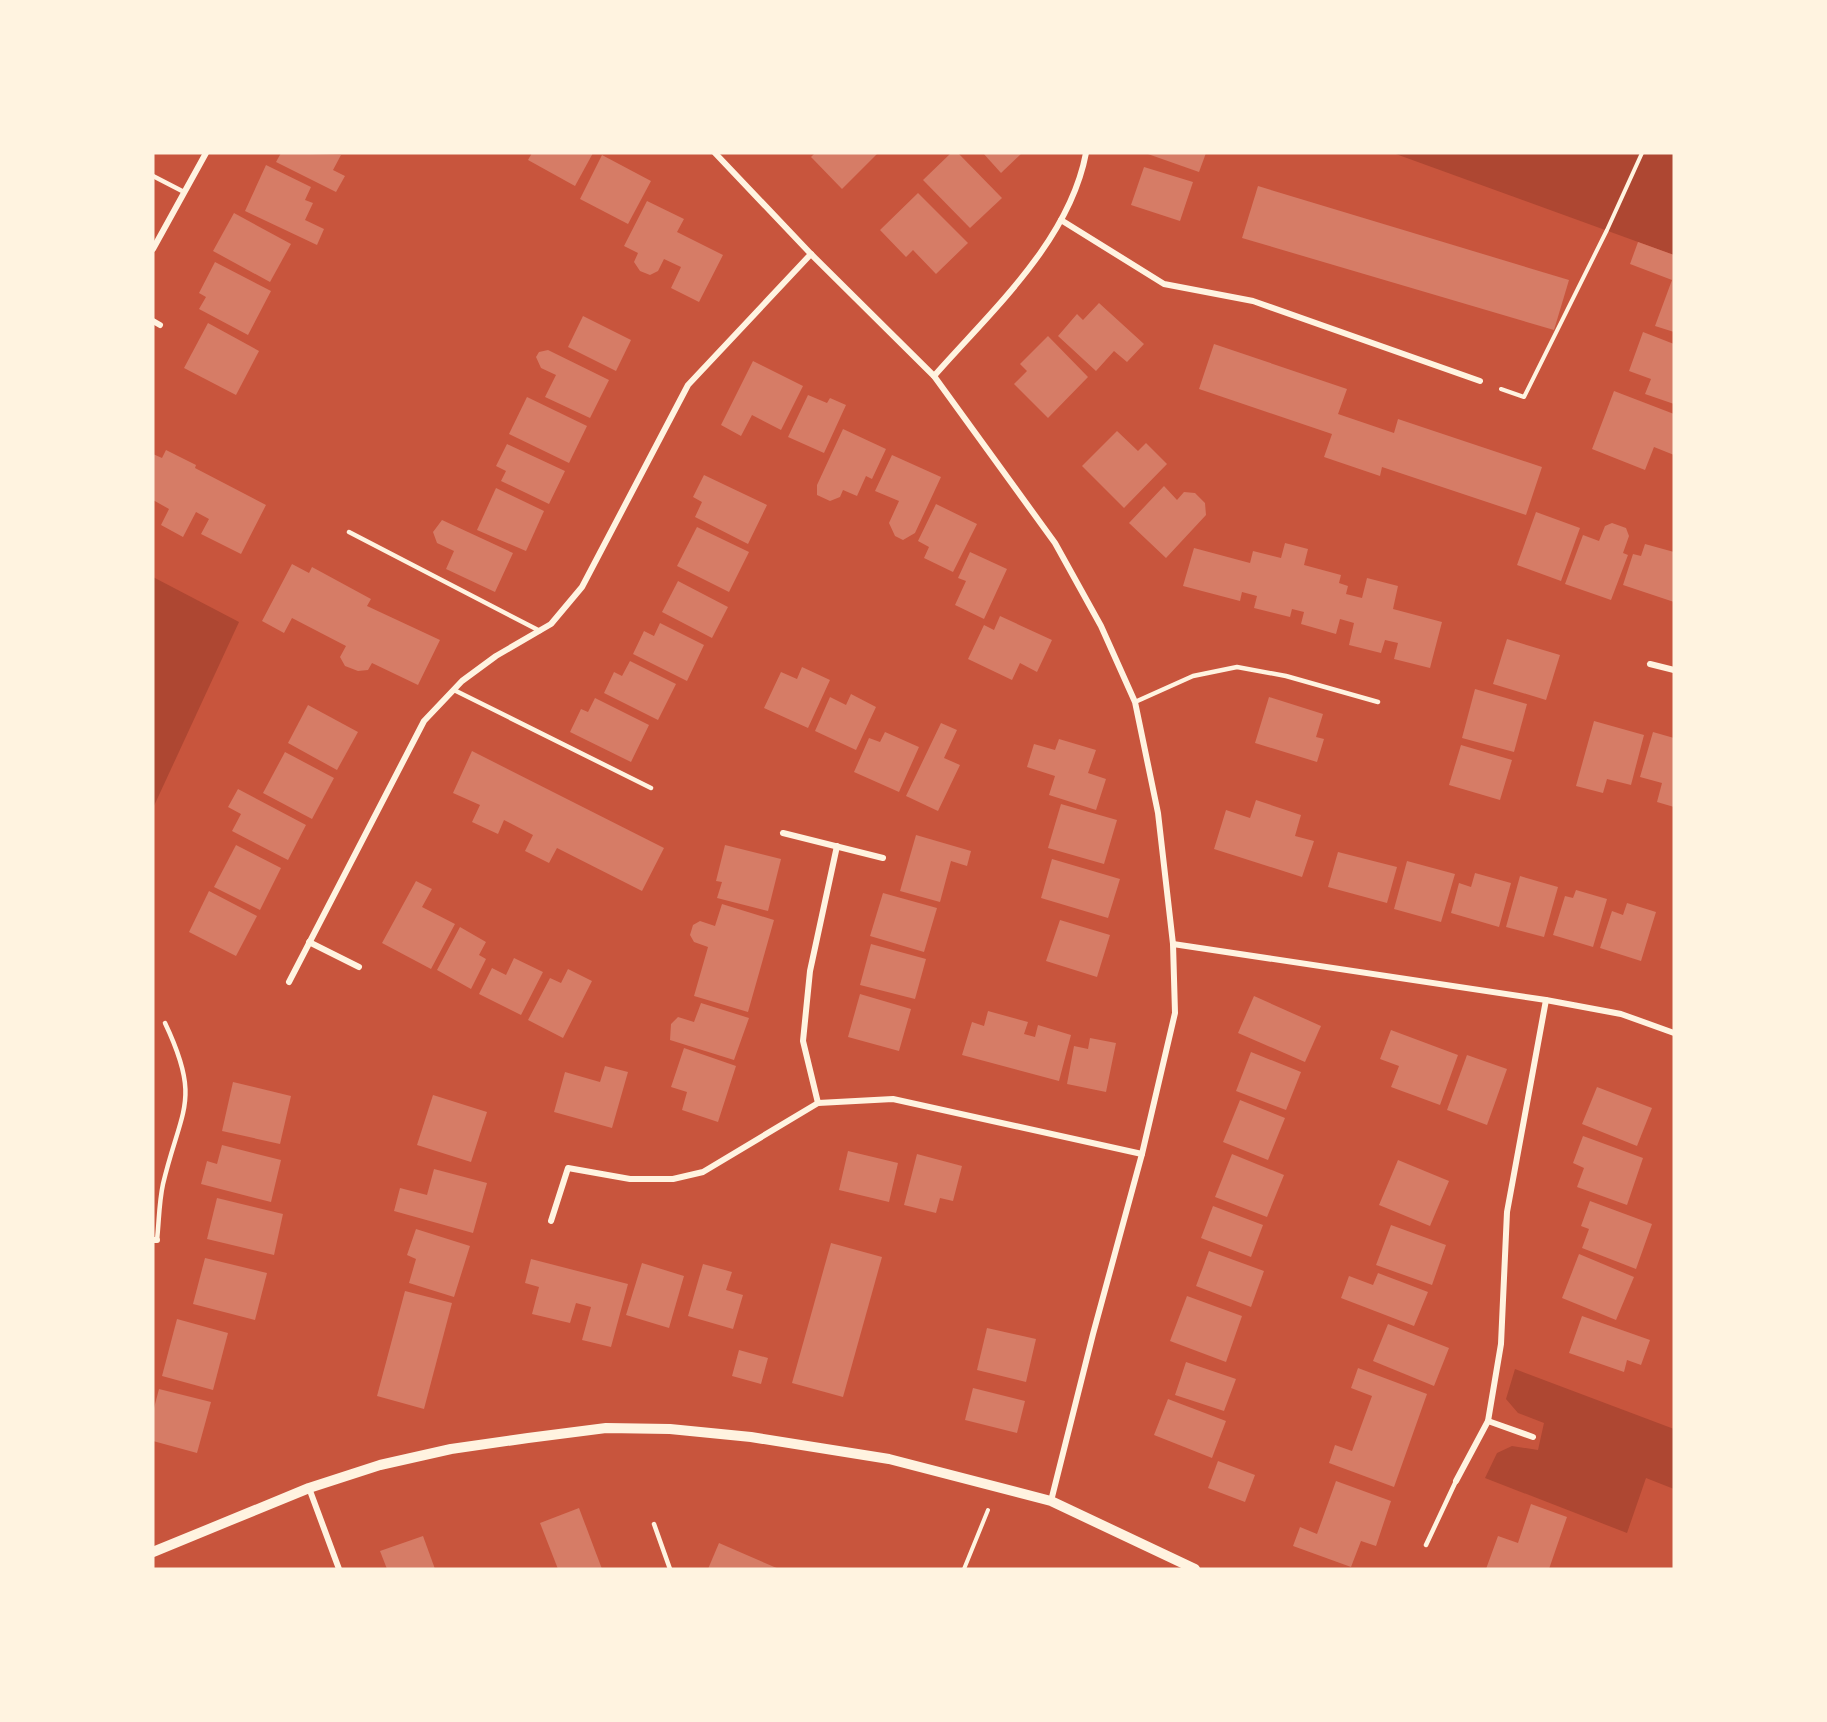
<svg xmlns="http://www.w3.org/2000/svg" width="1827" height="1722" font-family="'PT Sans Narrow',sans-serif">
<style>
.green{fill:#ae4732}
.building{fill:#d67c66}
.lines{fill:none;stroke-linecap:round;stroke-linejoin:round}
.path{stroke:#fff3e0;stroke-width:4}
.service{stroke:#fff3e0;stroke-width:4.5}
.minor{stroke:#fff3e0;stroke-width:6}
.tertiary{stroke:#fff3e0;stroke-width:10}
</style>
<rect width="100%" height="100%" fill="#c8553d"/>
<g class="green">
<path d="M1393 153H1674V255Z"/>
<path d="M153 577 239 622 153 808Z"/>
<path d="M1515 1369 1674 1429V1489L1646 1478 1627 1533 1485 1478 1497 1453 1512 1446 1538 1450 1544 1423 1518 1413 1506 1399Z"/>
</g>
<g class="building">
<path d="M281 153 341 155 333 170 345 176 336 192 276 162Z"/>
<path d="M532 153H593L575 186 528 160Z"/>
<path d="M815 153H878L842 189 811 157Z"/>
<path d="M951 153H958L1002 198 970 228 923 180Z"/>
<path d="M983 153H1022L1001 173Z"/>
<path d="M1145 153H1206L1199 172Z"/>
<path d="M602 155 651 181 628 224 580 199Z"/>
<path d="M266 165 311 187 305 200 313 203 305 220 324 229 317 245 245 211Z"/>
<path d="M1144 167 1193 182 1180 221 1131 205Z"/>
<path d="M1258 186 1569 280 1554 330 1242 238Z"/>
<path d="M918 193 968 243 936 274 913 250 906 257 880 230Z"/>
<path d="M647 201 684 219 677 232 723 255 699 302 671 288 681 267 664 259 658 271 650 275 640 271 634 262 638 253 624 246Z"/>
<path d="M234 213 291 244 270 282 213 251Z"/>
<path d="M1638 242 1674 255V332L1655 326 1672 280 1630 264Z"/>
<path d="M215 262 271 291 248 335 199 309 206 297 199 293Z"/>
<path d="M1099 303 1144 344 1127 362 1114 351 1096 371 1058 336 1077 314 1083 320Z"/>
<path d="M583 316 631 340 616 371 568 347Z"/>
<path d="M208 323 259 351 236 395 184 368Z"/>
<path d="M1643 332 1674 344V404L1645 394 1651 379 1629 371Z"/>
<path d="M1048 336 1088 377 1048 418 1014 384 1027 371 1020 364Z"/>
<path d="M1214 344 1347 389 1338 414 1394 433 1398 419 1542 467 1526 515 1382 467 1380 476 1324 457 1332 434 1199 389Z"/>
<path d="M548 350 609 380 590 418 545 397 556 375 541 368 536 357 539 352Z"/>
<path d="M753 361 803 386 781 430 752 415 741 436 721 425Z"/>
<path d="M1614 391 1674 414V455L1654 447 1645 470 1592 449Z"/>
<path d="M808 395 827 403 830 398 846 405 824 453 788 437Z"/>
<path d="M527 397 587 426 569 463 509 434Z"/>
<path d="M843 429 886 449 872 479 866 476 857 496 843 490 840 497 830 501 817 495V485Z"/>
<path d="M1117 431 1138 451 1146 443 1167 464 1124 508 1082 466Z"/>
<path d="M507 444 565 471 549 504 501 481 506 471 496 466Z"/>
<path d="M166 450 196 465 195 468 266 505 241 554 201 534 209 519 196 512 183 537 161 525 169 509 153 500V454L162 458Z"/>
<path d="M892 455 941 477 915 533 903 540 895 536 889 523 899 501 875 491Z"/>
<path d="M704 475 767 505 748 544 695 517 702 502 693 497Z"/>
<path d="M1164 486 1177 500 1184 492 1195 493 1205 503 1206 515 1166 558 1129 523Z"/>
<path d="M496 488 544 511 526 551 477 530Z"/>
<path d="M936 504 977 524 953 572 924 558 929 547 918 541Z"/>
<path d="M1536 512 1580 528 1561 581 1517 565Z"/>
<path d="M442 520 513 553 495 592 446 569 454 551 437 543 433 532Z"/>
<path d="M1612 523 1626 528 1629 536 1623 553 1628 555 1611 600 1565 584 1583 535 1599 541 1605 526Z"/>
<path d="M697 527 749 552 729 592 677 566Z"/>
<path d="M1285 543 1308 549 1304 565 1341 575 1339 583 1348 586 1346 594 1362 598 1367 578 1398 586 1393 609 1442 622 1430 668 1394 659 1398 643 1385 640 1381 653 1349 645 1354 623 1340 619 1336 634 1301 624 1304 612 1292 609 1290 617 1254 608 1257 596 1242 592 1240 601 1183 586 1194 548 1250 563 1253 551 1281 558Z"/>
<path d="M1645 544 1674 552V602L1623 585 1633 554 1641 556Z"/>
<path d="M970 552 1007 569 984 619 955 605 966 581 958 578Z"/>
<path d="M292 564 309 573 312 567 371 599 367 606 440 640 418 685 372 663 368 670 358 671 345 666 340 657 346 646 292 618 284 633 262 621Z"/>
<path d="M678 581 728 607 712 638 662 612Z"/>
<path d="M1000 616 1052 640 1037 672 1020 663 1012 680 968 659 984 625 994 630Z"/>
<path d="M660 623 704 645 687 681 633 654 644 631 654 636Z"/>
<path d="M1507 639 1560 655 1546 700 1493 684Z"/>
<path d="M630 661 676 684 658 720 604 693 614 672 622 676Z"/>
<path d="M802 667 830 680 808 728 764 708 781 672 797 679Z"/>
<path d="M1475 689 1527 704 1514 752 1462 738Z"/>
<path d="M851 694 876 707 856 750 815 731 830 697 846 705Z"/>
<path d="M1269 697 1323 714 1316 737 1324 739 1317 762 1255 743Z"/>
<path d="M595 698 649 725 631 762 570 732 581 709 588 712Z"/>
<path d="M308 705 358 732 337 770 288 743Z"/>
<path d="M1594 721 1644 735 1631 785 1607 779 1603 793 1576 786Z"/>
<path d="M941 723 957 730 944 758 960 765 938 811 906 796Z"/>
<path d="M885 732 919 747 899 792 854 772 869 738 880 742Z"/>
<path d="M1653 732 1674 738V807L1657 802 1662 783 1640 777Z"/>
<path d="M1059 739 1096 750 1088 773 1106 779 1096 810 1049 795 1055 776 1027 767 1034 744 1055 750Z"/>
<path d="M1461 745 1512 760 1500 800 1449 785Z"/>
<path d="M472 751 664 848 642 891 557 848 549 863 525 851 533 835 504 820 498 834 472 822 480 805 453 793Z"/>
<path d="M285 752 334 778 312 819 263 793Z"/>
<path d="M238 789 306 825 288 860 232 831 241 814 228 807Z"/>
<path d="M1256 800 1301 815 1295 836 1314 841 1302 877 1214 849 1226 810 1250 818Z"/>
<path d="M1061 804 1117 820 1104 864 1048 848Z"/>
<path d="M916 835 971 851 967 866 951 861 940 902 900 891Z"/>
<path d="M236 845 281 868 260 910 214 887Z"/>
<path d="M725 845 781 859 768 911 717 898 722 882 716 881Z"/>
<path d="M1338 852 1397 867 1387 903 1328 887Z"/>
<path d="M1052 859 1120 879 1108 918 1041 898Z"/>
<path d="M1407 861 1455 874 1441 922 1394 909Z"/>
<path d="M1475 873 1511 883 1499 927 1451 913 1459 883 1471 887Z"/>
<path d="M1520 876 1558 887 1544 937 1506 927Z"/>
<path d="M416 881 432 889 422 907 455 924 431 969 382 943Z"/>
<path d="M1576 890 1607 899 1593 947 1553 935 1565 896 1573 898Z"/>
<path d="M209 891 257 916 236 956 189 932Z"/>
<path d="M883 893 937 908 924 952 870 936Z"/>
<path d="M1627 903 1656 912 1641 961 1600 948 1612 911 1623 915Z"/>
<path d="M722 904 774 920 748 1012 694 996 708 947 694 942 690 935 693 925 700 921 715 926Z"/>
<path d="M1060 920 1110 935 1097 977 1046 961Z"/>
<path d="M460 927 486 942 479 955 486 959 471 989 437 970Z"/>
<path d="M871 944 926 959 915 999 860 985Z"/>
<path d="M514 958 543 972 521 1015 479 994 492 968 506 975Z"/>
<path d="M568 969 592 981 563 1038 528 1020 550 978 561 983Z"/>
<path d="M860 994 911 1009 899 1051 848 1037Z"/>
<path d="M1254 996 1321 1026 1305 1062 1238 1033Z"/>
<path d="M701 1003 749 1018 734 1060 670 1040 671 1024 678 1017 694 1022Z"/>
<path d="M988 1011 1028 1022 1024 1034 1035 1037 1038 1025 1071 1035 1059 1081 962 1055 972 1022 984 1026Z"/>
<path d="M1391 1030 1458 1055 1440 1105 1391 1087 1399 1066 1380 1059Z"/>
<path d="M1090 1038 1116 1043 1106 1092 1067 1084 1074 1046 1088 1049Z"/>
<path d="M684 1048 736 1066 718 1122 682 1110 687 1092 671 1087Z"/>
<path d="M1251 1052 1301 1072 1286 1110 1236 1091Z"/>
<path d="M1467 1055 1507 1069 1487 1125 1447 1110Z"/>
<path d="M605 1066 628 1072 612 1128 554 1112 565 1072 600 1082Z"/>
<path d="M233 1082 291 1096 280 1144 222 1131Z"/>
<path d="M1597 1087 1652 1108 1637 1146 1582 1124Z"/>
<path d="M433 1095 487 1112 471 1162 417 1145Z"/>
<path d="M1240 1100 1285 1118 1268 1160 1223 1142Z"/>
<path d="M1583 1136 1643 1158 1627 1205 1577 1187 1584 1168 1573 1163Z"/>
<path d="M222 1145 281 1160 271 1202 201 1184 207 1161 217 1164Z"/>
<path d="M848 1151 898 1163 889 1202 839 1190Z"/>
<path d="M917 1154 962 1166 953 1201 940 1198 936 1213 904 1205Z"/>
<path d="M1232 1154 1284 1175 1267 1217 1215 1197Z"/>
<path d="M1398 1160 1449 1181 1430 1226 1379 1205Z"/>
<path d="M434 1169 487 1183 473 1233 394 1211 400 1188 427 1195Z"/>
<path d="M217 1198 283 1214 274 1255 207 1239Z"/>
<path d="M1590 1201 1652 1224 1636 1269 1582 1248 1589 1229 1581 1226Z"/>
<path d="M1213 1206 1263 1225 1251 1257 1201 1238Z"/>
<path d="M1391 1225 1446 1245 1432 1285 1376 1265Z"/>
<path d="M416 1229 470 1246 454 1297 409 1283 416 1259 407 1255Z"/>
<path d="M831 1243 882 1257 843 1397 792 1383Z"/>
<path d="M1209 1251 1264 1271 1251 1307 1196 1286Z"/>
<path d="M1579 1254 1634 1277 1616 1320 1562 1298Z"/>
<path d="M205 1258 267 1273 255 1320 193 1304Z"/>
<path d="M531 1259 628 1284 611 1347 582 1340 591 1307 576 1303 570 1323 532 1314 539 1287 525 1283Z"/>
<path d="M642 1263 684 1276 669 1328 626 1315Z"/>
<path d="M703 1264 732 1272 726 1290 743 1295 733 1329 688 1316Z"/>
<path d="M1378 1273 1428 1292 1414 1326 1341 1298 1349 1276 1373 1285Z"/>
<path d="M405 1291 452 1303 424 1409 377 1396Z"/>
<path d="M1187 1296 1242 1316 1226 1362 1170 1341Z"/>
<path d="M1582 1316 1650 1340 1641 1365 1627 1360 1624 1372 1569 1353Z"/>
<path d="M177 1319 228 1333 213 1390 162 1376Z"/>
<path d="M1388 1324 1449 1348 1434 1386 1373 1361Z"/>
<path d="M987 1328 1036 1339 1026 1382 977 1370Z"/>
<path d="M739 1350 768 1358 761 1384 732 1376Z"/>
<path d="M1186 1362 1236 1379 1224 1411 1175 1395Z"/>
<path d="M1358 1368 1427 1394 1394 1487 1329 1463 1335 1445 1352 1451 1372 1396 1351 1388Z"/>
<path d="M973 1388 1025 1401 1017 1433 965 1420Z"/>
<path d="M159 1389 211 1402 197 1453 153 1441V1412Z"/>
<path d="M1168 1399 1226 1421 1212 1458 1154 1435Z"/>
<path d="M1218 1461 1255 1475 1245 1502 1208 1488Z"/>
<path d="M1336 1481 1391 1501 1376 1546 1361 1541 1351 1567 1293 1546 1300 1527 1317 1534Z"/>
<path d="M1531 1504 1567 1517 1549 1569H1486L1498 1536 1518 1543Z"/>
<path d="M579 1508 602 1569H558L540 1523Z"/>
<path d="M423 1536 435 1569H387L380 1551Z"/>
<path d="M719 1543 779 1569H708Z"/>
</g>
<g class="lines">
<g class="path">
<path d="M1501 389 1524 397 1607 230 1642 153"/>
<path d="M964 1569 988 1510"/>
</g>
<g class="service">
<path d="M153 176 184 192"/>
<path d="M349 532 540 631"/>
<path d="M454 690 651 788"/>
<path d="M1135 702 1193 676 1237 667 1286 676 1378 702"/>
<path d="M157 1240C159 1222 159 1202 163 1184 181 1108 202 1101 165 1023"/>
<path d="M654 1524 670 1569"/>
<path d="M1426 1545 1456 1481"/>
</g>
<g class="minor">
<path d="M715 153 811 254 934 376 1055 543 1101 626 1135 702 1158 813 1173 944 1175 1013 1142 1154 1093 1334 1051 1501"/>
<path d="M1061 220 1164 284 1253 301 1480 381"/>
<path d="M153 249 206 153"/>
<path d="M153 321 160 325"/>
<path d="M934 376C991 311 1069 242 1086 153"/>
<path d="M1650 664 1674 670"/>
<path d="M783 833 883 858"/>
<path d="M309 942 359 967"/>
<path d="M1173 944 1546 1000 1621 1014 1674 1033"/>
<path d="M289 982 424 721 462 681 496 656 551 624 582 587 688 385 811 254"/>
<path d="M818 1103 803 1041 810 971 837 846"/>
<path d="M551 1221 568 1168 630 1179H673L703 1172 818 1103 893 1099 1142 1154"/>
<path d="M153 1240H157"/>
<path d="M1488 1421 1533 1437"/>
<path d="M1456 1481 1488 1421 1501 1344 1507 1212 1546 1000"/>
<path d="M309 1488 339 1569"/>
</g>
<path class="tertiary" d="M153 1552 309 1488 380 1465 451 1449 528 1438 606 1428 670 1429 751 1437 889 1459 1051 1501 1195 1569"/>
</g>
<rect width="1827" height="1722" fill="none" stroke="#fff3e0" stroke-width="309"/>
</svg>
